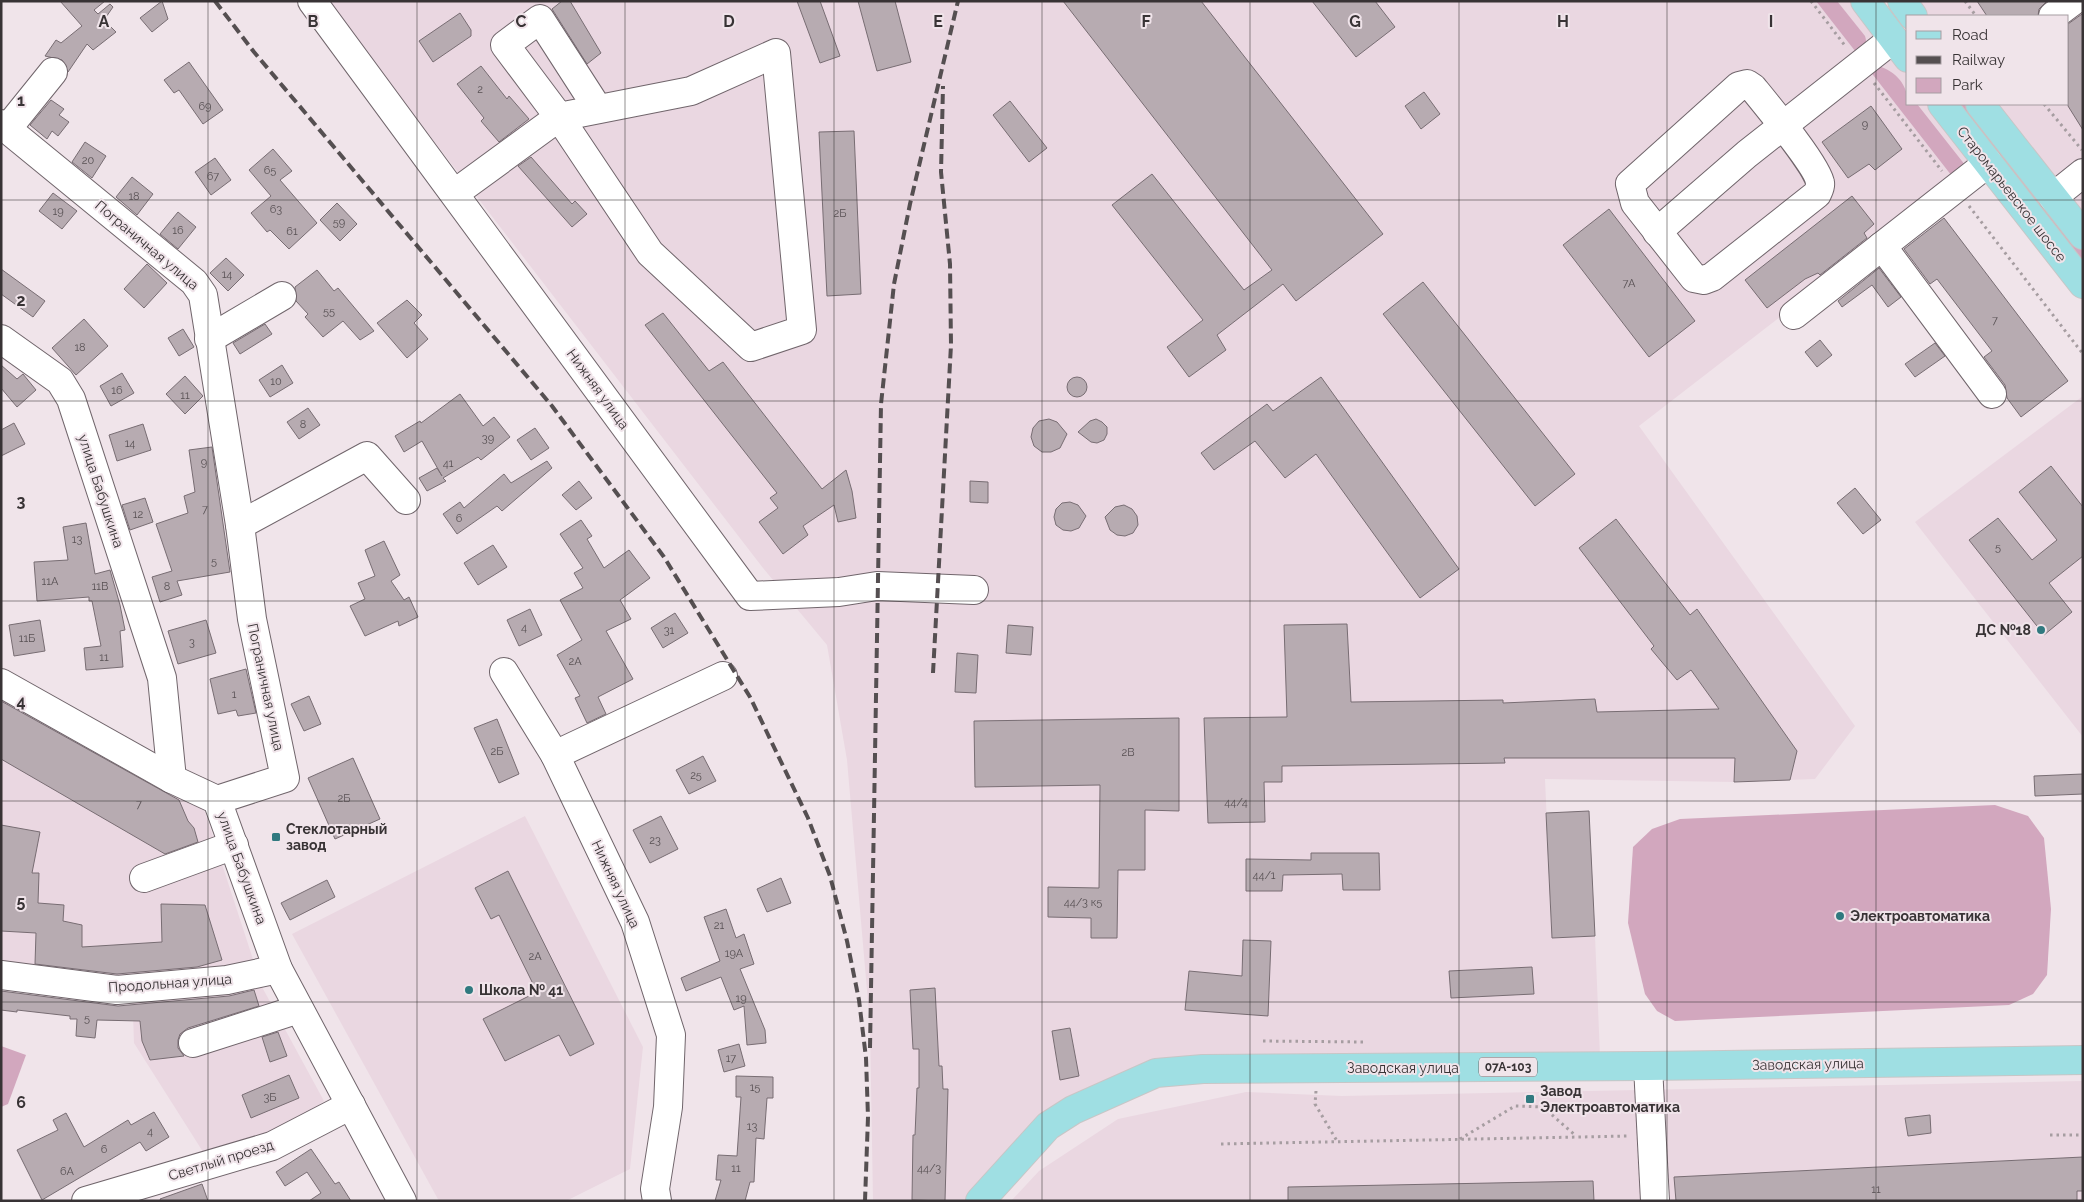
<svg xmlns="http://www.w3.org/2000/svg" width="2084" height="1202" font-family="Raleway,sans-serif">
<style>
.built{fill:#ead7e1}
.green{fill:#d2a7be}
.building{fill:#b7abb1;stroke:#786d73}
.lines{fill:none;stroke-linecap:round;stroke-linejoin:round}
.minor-casing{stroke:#70656b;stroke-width:30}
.major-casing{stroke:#c7c6c6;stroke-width:30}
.path{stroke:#a69da1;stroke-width:3;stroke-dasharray:2.5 4;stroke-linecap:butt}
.minor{stroke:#fff;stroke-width:28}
.major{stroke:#9fdfe3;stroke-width:28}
.rail{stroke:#554f51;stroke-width:4;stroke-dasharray:10 5;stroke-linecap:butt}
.grid{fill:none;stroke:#383335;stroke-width:1;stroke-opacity:0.55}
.poi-dot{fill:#30797f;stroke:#f0e4ea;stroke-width:2}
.labels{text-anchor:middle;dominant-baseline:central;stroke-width:4;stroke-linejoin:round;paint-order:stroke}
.number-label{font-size:11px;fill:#585154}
.shield{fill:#f0e4ea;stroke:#6f686b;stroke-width:1}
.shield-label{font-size:12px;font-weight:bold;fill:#383335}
.street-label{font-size:14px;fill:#383335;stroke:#f0e4ea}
.poi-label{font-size:14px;font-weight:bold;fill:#383335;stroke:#f0e4ea;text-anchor:start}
.grid-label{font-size:16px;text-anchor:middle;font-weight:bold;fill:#383335;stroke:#f0e4ea;stroke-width:4;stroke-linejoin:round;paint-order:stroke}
</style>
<rect width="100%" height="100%" fill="#f0e4ea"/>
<g class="built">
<path d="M326 1H1851L1908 75V104H1930L1977 165 1639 426 1855 726 1815 779 1734 782 1545 779 1552 938 1595 936 1600 1056 1203 1057 1035 1121 966 1201H873L870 1025 847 760 827 645 763 568Z"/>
<path d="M1918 1H2083V221L1994 104H2068V16H1929Z"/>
<path d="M2083 396V737L1915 522Z"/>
<path d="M1 693 191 799 205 812 262 987 324 1101 272 1137 205 1155 134 1043 132 985 1 969Z"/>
<path d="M525 816 643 1047 630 1169 566 1201H439L292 934Z"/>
<path d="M2083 1081V1201H1011L1039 1171 1118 1119 1246 1092 1342 1096Z"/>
</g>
<g class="green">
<path d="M1816 1H1837L1865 36C1868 44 1864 50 1859 56Z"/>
<path d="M1878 66C1896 71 1908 85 1908 104H1917L1969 170 1955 180 1870 71Z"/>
<path d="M1953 104H1969L2083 250V271Z"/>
<path d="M1995 805 2028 816 2044 838 2051 909 2047 975 2033 994 2009 1005 1675 1021 1657 1011 1645 994 1628 923 1633 847 1652 829 1680 819Z"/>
<path d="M1 1046 26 1055 8 1104 1 1107Z"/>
</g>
<g class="building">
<path d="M60 1H105L94 10 98 14 110 4 113 7 104 20 116 32 93 50 87 44 68 72 62 60 45 56 56 40 61 43 82 26Z"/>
<path d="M162 1 168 19 152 32 140 18Z"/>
<path d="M562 1H570L601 53 587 64 552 9Z"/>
<path d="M797 1H820L840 56 820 63Z"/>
<path d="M858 1H895L911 62 877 71Z"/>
<path d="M1063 1H1201L1383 234 1296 301 1283 284 1217 335 1226 350 1189 377 1167 347 1203 320 1112 205 1152 174 1244 290 1272 270Z"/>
<path d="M1312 1H1375L1395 27 1356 57Z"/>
<path d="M1977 1H2047L2039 9 2038 16H1987Z"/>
<path d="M460 13 471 30V36L433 62 419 41Z"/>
<path d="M2082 14 2083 15V130L2068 106V24Z"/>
<path d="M189 62 223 110 203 124 179 90 174 93 164 80Z"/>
<path d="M481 66 507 99 509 96 529 119 499 142 481 121 484 118 457 84Z"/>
<path d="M1424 92 1440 114 1421 129 1405 106Z"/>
<path d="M51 100 64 109 59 115 69 122 58 136 52 131 47 139 30 125Z"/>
<path d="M1010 101 1047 148 1029 162 993 115Z"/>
<path d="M1871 106 1902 149 1875 170 1869 164 1848 178 1822 142Z"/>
<path d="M854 131 861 294 827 296 819 132Z"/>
<path d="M85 142 106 156 92 178 72 162Z"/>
<path d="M273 149 292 171 280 180 317 223 289 249 270 230 267 232 251 213 271 196 249 170Z"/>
<path d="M531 157 572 204 575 201 587 214 572 227 518 166Z"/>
<path d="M215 158 231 180 211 195 195 172Z"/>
<path d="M132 177 153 194 137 215 116 197Z"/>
<path d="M53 193 77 211 62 229 39 211Z"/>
<path d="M1852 196 1874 224 1864 233 1867 238 1820 275 1818 273 1805 279 1767 308 1745 280Z"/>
<path d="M337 203 357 224 340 241 320 220Z"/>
<path d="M1609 209 1695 321 1649 357 1563 245Z"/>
<path d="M178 212 196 227 178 249 160 234Z"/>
<path d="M1944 218 2068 381 2021 417 2007 398 2005 385 1984 357 1992 351 1937 279 1930 284 1904 249Z"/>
<path d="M226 258 244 275 228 291 210 273Z"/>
<path d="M147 264 167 283 144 308 124 289Z"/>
<path d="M1879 268 1901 297 1888 307 1872 285 1842 307 1838 301Z"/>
<path d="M1 269 45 301 33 317 1 294Z"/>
<path d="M317 270 334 291 338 288 374 331 360 340 343 321 323 337 305 317 308 314 296 301 295 287Z"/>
<path d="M1423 282 1575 474 1535 506 1383 314Z"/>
<path d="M407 300 422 315 414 323 428 339 407 358 377 323Z"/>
<path d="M663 313 709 371 723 362 822 489 846 470 852 491 856 518 838 522 834 505 803 526 808 535 783 554 759 522 778 508 770 498 777 493 645 325Z"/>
<path d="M84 319 108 346 76 375 52 348Z"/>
<path d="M265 324 272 334 240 354 233 343Z"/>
<path d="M183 329 194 347 179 356 168 338Z"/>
<path d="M1820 340 1832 355 1817 367 1805 352Z"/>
<path d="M1935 343 1945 356 1915 377 1905 364Z"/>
<path d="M1 365 17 379 23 374 36 390 17 407 1 388Z"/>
<path d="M282 365 293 383 270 397 259 380Z"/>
<path d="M122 373 134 393 111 406 100 386Z"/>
<path d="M185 376 203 396 185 414 166 394Z"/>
<circle cx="1077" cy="387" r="10"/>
<path d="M1321 377 1459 569 1420 598 1316 454 1285 478 1255 441 1214 470 1201 453 1267 404 1273 411Z"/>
<path d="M460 394 483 426 494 417 510 437 481 460 478 457 443 478 446 481 427 491 419 478 437 468 442 476 422 441 404 452 395 436 420 421 421 423Z"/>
<path d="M308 408 320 425 299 439 287 422Z"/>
<path d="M1049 419 1057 422 1067 434 1060 448 1051 452H1042L1034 446 1031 437 1033 428 1039 421Z"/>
<path d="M1096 419 1102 422 1107 427V434L1104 440 1097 443 1091 442 1078 432 1090 421Z"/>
<path d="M14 423 25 444 1 456V430Z"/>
<path d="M143 424 151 450 117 461 109 435Z"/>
<path d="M535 428 549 448 531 460 517 440Z"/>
<path d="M212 447 230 572 177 581 182 595 160 602 152 577 172 571 156 524 188 513 184 496 195 492 189 450Z"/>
<path d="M547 461 552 468 502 511 497 506 457 534 443 514 460 502 464 508 504 474 511 483Z"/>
<path d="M2051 466 2083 507V556L2049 583 2072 612 2044 635 1969 540 1998 518 2032 560 2057 540 2019 492Z"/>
<path d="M579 481 592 498 576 510 562 495Z"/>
<path d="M970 481 988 482V503L970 502Z"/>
<path d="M1855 488 1881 520 1863 534 1837 503Z"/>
<path d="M145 498 153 522 130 530 122 505Z"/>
<path d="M1070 502 1078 505 1086 516 1079 528 1071 531 1063 530 1056 525 1054 517 1056 509 1062 503Z"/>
<path d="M1124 505 1132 509 1137 516 1138 525 1133 533 1125 536 1117 535 1110 530 1105 517 1115 507Z"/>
<path d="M1616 519 1690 615 1697 609 1797 751 1790 780 1734 782 1735 758H1504L1505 763 1282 766V782H1264L1265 822 1208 823 1204 718 1287 717 1284 625 1347 624 1351 702 1503 700V703L1595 699 1597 712 1719 709 1691 670 1677 680 1651 649 1654 646 1579 548Z"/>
<path d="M581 520 592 536 587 539 604 568 629 550 650 578 620 600 631 619 606 631 633 679 598 697 606 714 587 723 575 698 580 696 557 655 582 640 560 600 583 588 574 573 583 568 560 534Z"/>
<path d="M86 523 95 574 110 570 120 605 125 630 120 631 123 667 86 670 84 648 101 646 92 601H89V597L37 601 34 562 68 560 63 527Z"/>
<path d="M384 541 400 575 391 581 404 600 409 597 418 617 399 626 398 621 365 636 350 606 365 599 358 583 375 576 365 550Z"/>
<path d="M493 545 507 567 478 585 464 563Z"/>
<path d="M530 609 542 635 519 646 507 620Z"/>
<path d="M675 613 688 633 663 648 651 628Z"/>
<path d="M40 620 45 651 14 656 9 625Z"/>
<path d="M206 620 216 653 178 664 168 631Z"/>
<path d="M1008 625 1033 627 1031 655 1006 653Z"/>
<path d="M957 653 978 655 976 693 955 692Z"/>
<path d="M246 669 256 713 238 716 236 710 218 714 210 679Z"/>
<path d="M309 696 321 724 304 731 291 704Z"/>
<path d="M1 701 179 800 188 821 194 828 198 842 165 854 1 759Z"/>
<path d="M1179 718V811L1145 810V870H1118L1117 938H1091V918L1048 917V887L1099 888 1100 785 975 787 974 721Z"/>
<path d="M497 719 519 774 499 783 474 728Z"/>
<path d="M703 756 716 781 689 794 676 770Z"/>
<path d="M353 758 380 819 335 839 308 778Z"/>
<path d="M2083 774V794L2035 796 2034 776Z"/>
<path d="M1589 811 1595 936 1552 938 1546 813Z"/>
<path d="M661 816 678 849 650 863 633 830Z"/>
<path d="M1 825 40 832 32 873H39L38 903 64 905 63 921 82 925V947L162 942 161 904 205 905 222 960 197 967 117 974 35 964 36 933 1 931Z"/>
<path d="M1311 853H1379L1380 890H1343L1342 874 1283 875 1282 891H1246V859L1311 860Z"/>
<path d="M508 871 594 1044 570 1056 559 1035 505 1061 483 1019 537 992 499 915 491 919 475 888Z"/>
<path d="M781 878 791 903 767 912 757 889Z"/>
<path d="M327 880 335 897 290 920 281 903Z"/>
<path d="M726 909 736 938 744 934 754 964 740 969 765 1030 766 1043 747 1045 744 1006 734 1010 721 977 686 991 681 978 720 961 704 917Z"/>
<path d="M1243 940 1271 941 1268 1016 1185 1010 1189 971 1242 976Z"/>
<path d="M1532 967 1534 994 1451 998 1449 971Z"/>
<path d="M935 988 939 1066H942L943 1089H948L945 1201 912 1200 913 1135H915L917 1088H919V1049H913L910 990Z"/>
<path d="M254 990 259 1006 188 1028 180 1034 178 1040V1048L184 1056 150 1060 142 1041 140 1021 97 1020 95 1038 76 1036 77 1019H70V1016L17 1010V1012L1 1010V991L118 1006 229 996Z"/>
<path d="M1070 1028 1079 1076 1060 1080 1052 1031Z"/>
<path d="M278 1032 287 1056 270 1062 262 1037Z"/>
<path d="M739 1044 745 1066 724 1072 718 1050Z"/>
<path d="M289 1075 299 1098 251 1118 242 1095Z"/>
<path d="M736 1076 773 1077V1098H767L764 1139 756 1138 754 1182H750L745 1201H715L721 1180H716L718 1155 737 1156 741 1097H736Z"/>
<path d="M154 1112 169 1137 146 1151 140 1142 42 1200 17 1150 58 1130 53 1120 66 1113 84 1147 128 1120 131 1125Z"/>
<path d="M1930 1115 1931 1133 1908 1136 1905 1118Z"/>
<path d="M311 1149 335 1184 339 1182 351 1201H309L321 1193 307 1172 285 1186 276 1172Z"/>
<path d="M2083 1157V1191H2077V1201H1676L1674 1177Z"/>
<path d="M1593 1181 1594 1201H1288V1187Z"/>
<path d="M202 1184 208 1201H161L160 1199Z"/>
</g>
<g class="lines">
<defs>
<g id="minor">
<path d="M312 1 750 596 839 592 877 586 974 590"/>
<path d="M2053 16 2073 1"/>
<path d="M1747 84 1753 88C1766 104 1819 168 1820 183 1821 187 1818 191 1817 194L1712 277 1704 280 1694 278 1635 203 1630 184 1739 86Z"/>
<path d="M1 124 194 282 203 295 240 525 252 619 285 778 217 800"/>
<path d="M7 129 53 72"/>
<path d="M455 193 559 117 691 91 776 53 802 330 751 347 650 253 559 117 505 45 540 19 598 109"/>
<path d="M2053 197 2083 173"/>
<path d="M1657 232 1747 154 1893 39"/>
<path d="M1882 246 1992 394"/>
<path d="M1794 315 1988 163"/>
<path d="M1 339 60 381 71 399 162 678 172 779 217 800 278 969 402 1201"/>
<path d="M209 339 282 296"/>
<path d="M240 525 367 456 406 500"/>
<path d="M504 672 555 755"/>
<path d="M1 683 172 779"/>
<path d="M144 878 234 845"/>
<path d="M1 975 117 990 227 980 278 969"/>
<path d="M193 1043 299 1009"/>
<path d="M1648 1066 1655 1201"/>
<path d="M86 1201 272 1146 351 1105"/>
<path d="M657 1201 655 1189 668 1107 671 1035 635 922 555 755 723 676"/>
</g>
<g id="major">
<path d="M1865 1 1908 58"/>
<path d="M1902 1 1913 16"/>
<path d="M1942 104 2083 284"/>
<path d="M1980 104 2083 235"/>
<path d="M980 1201 1048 1126 1073 1110 1156 1073 1203 1069 1648 1066 2083 1060"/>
</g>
</defs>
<use href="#minor" class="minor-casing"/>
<use href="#major" class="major-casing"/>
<g class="path">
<path d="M1811 1 1846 47"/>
<path d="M1965 1 1976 16"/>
<path d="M1874 83 1942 171"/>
<path d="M2044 104 2082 150"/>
<path d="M1969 206 2083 354"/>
<path d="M1263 1041 1365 1042"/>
<path d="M1316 1091 1315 1104 1337 1141"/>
<path d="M2050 1135H2083"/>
<path d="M1460 1139 1515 1106 1543 1107 1576 1136"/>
<path d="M1221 1144 1630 1136"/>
</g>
<use href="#minor" class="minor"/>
<use href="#major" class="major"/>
<g class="rail">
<path d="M215 1 254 52 552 406 664 557 750 697 808 818 830 876 847 941 859 1000 866 1058 868 1117 865 1201"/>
<path d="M933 673 951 345 950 264 941 172 943 86"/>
<path d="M870 1048 881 404 894 284 910 204 958 1"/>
</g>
</g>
<path class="grid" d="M208 1V1201M417 1V1201M625 1V1201M834 1V1201M1042 1V1201M1250 1V1201M1459 1V1201M1667 1V1201M1876 1V1201M1 200H2083M1 401H2083M1 601H2083M1 801H2083M1 1002H2083"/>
<g class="poi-dot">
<circle cx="2041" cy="630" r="5"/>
<rect x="271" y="832" width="10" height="10" rx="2.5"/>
<circle cx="1840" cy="916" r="5"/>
<circle cx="469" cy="990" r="5"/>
<rect x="1525" y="1094" width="10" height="10" rx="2.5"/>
</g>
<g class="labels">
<g class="number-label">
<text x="480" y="89">2</text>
<text x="205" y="106">69</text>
<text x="1865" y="124">9</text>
<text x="88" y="160">20</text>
<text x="270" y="170">65</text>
<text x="213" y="176">67</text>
<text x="134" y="196">18</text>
<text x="276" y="209">63</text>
<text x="58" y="211">19</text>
<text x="840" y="213">2Б</text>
<text x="339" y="222">59</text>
<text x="178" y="230">16</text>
<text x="292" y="231">61</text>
<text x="227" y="274">14</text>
<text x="1629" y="283">7А</text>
<text x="329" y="311">55</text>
<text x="1995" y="320">7</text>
<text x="80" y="347">18</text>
<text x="276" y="381">10</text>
<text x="117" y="390">16</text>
<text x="185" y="395">11</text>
<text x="303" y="424">8</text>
<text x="488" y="438">39</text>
<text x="130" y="443">14</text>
<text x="204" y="462">9</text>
<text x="448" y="463">41</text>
<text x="205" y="509">7</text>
<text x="138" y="514">12</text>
<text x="459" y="518">6</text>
<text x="77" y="539">13</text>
<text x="1998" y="547">5</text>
<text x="214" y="561">5</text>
<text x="50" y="581">11А</text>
<text x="100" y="586">11В</text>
<text x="167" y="586">8</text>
<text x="524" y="627">4</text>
<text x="669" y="630">31</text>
<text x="27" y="638">11Б</text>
<text x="192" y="642">3</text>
<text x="104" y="657">11</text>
<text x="575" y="661">2А</text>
<text x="234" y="694">1</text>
<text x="497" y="751">2Б</text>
<text x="1128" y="752">2В</text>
<text x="696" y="775">25</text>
<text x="344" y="798">2Б</text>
<text x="1236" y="802">44/4</text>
<text x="139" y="804">7</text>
<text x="655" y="840">23</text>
<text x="1264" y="875">44/1</text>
<text x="1083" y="902">44/3 к5</text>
<text x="719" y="925">21</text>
<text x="734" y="953">19А</text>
<text x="535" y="956">2А</text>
<text x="741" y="998">19</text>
<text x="87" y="1018">5</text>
<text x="731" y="1058">17</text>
<text x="755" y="1087">15</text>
<text x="270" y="1097">3Б</text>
<text x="752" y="1126">13</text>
<text x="150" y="1131">4</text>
<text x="104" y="1149">6</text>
<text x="736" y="1168">11</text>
<text x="929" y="1168">44/3</text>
<text x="67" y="1171">6А</text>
<text x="1876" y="1189">11</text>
</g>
<rect class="shield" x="1479" y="1057.5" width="58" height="19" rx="4"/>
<g class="shield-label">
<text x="1508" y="1067">07А-103</text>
</g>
<g class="street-label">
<text transform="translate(2012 194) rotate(52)">Старомарьевское шоссе</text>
<text transform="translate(147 245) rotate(40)">Пограничная улица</text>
<text transform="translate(598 389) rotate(54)">Нижняя улица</text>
<text transform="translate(101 491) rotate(72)">улица Бабушкина</text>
<text transform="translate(266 687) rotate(78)">Пограничная улица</text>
<text transform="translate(242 868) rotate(70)">улица Бабушкина</text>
<text transform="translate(616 884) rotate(65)">Нижняя улица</text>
<text transform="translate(170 983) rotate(-4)">Продольная улица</text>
<text transform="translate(1808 1064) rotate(-1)">Заводская улица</text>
<text x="1403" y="1068">Заводская улица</text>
<text transform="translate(221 1160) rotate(-17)">Светлый проезд</text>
</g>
<g class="poi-label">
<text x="2031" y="630" text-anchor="end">ДС №18</text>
<text x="286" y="829">Стеклотарный<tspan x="286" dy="16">завод</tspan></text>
<text x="1850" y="916">Электроавтоматика</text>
<text x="479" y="990">Школа № 41</text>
<text x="1540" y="1091">Завод<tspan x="1540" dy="16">Электроавтоматика</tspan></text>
</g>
</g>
<g class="grid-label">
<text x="104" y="27">A</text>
<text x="313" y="27">B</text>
<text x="521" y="27">C</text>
<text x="729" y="27">D</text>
<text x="938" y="27">E</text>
<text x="1146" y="27">F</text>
<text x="1355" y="27">G</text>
<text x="1563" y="27">H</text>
<text x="1771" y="27">I</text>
<text x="21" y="106">1</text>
<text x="21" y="306">2</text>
<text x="21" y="507">3</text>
<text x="21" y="707">4</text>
<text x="21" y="907">5</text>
<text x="21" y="1108">6</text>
</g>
<rect width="2084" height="1202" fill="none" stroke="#383335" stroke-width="5"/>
<rect x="1906" y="15" width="162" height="90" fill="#f0e4ea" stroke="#a69da2"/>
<rect x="1916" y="31" width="25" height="8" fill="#9fdfe3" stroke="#a69da2"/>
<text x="1952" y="40" font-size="15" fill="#383335">Road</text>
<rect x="1916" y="56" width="25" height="8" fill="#554f51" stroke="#a69da2"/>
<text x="1952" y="65" font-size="15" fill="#383335">Railway</text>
<rect x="1916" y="78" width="25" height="15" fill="#d2a7be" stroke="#a69da2"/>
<text x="1952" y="90" font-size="15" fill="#383335">Park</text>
</svg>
